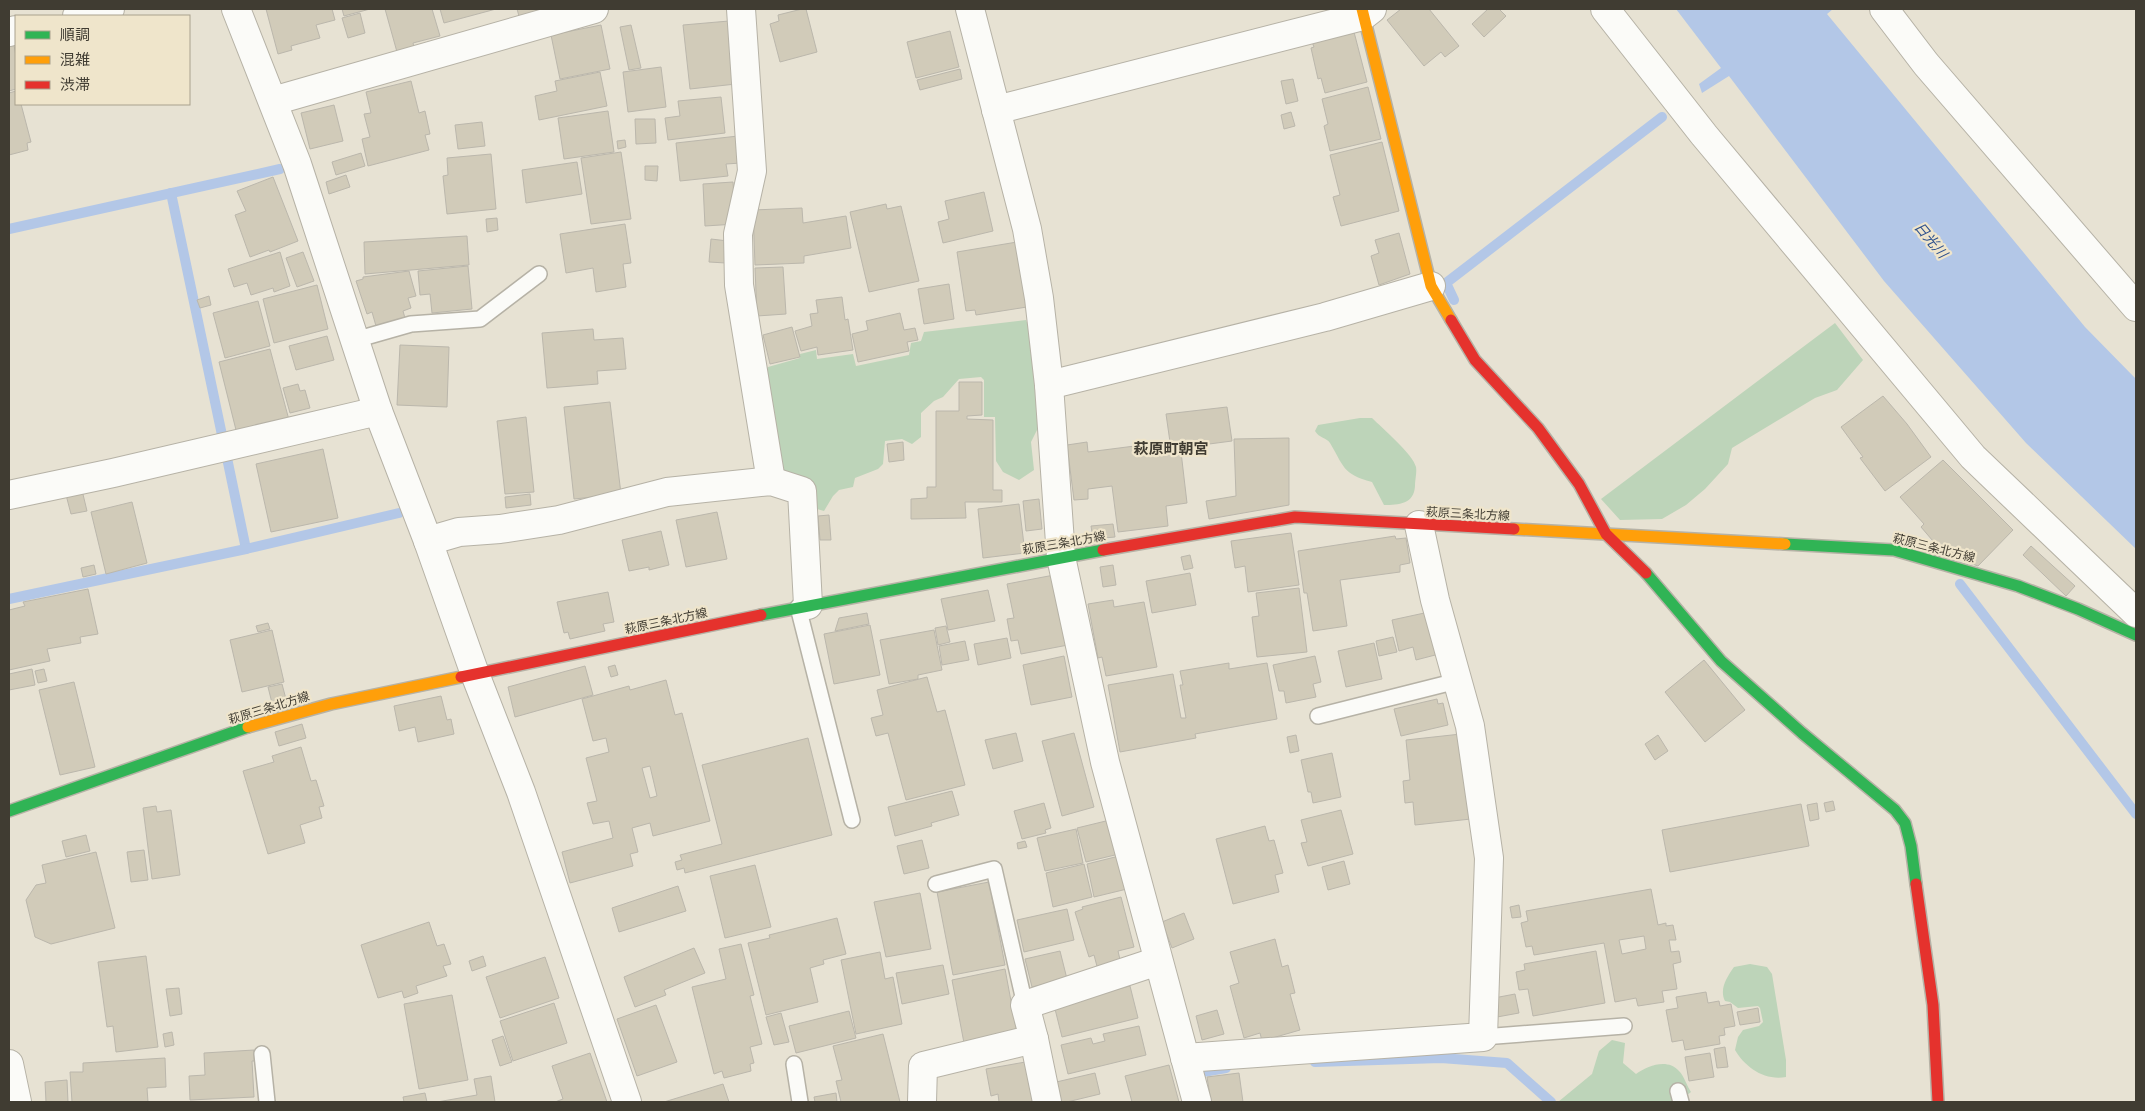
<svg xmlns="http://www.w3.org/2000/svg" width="2145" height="1111" font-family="'DM Sans','Noto Sans JP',sans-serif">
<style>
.green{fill:#bdd4b9}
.water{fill:#b3c7e7}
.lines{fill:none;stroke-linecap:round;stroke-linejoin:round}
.stream{stroke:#b3c7e7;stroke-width:10}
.building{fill:#d1cbb9;stroke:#bbb7ac;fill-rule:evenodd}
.lane-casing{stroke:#b6b2a6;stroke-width:18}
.street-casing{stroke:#b6b2a6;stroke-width:30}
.fast-casing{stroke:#b6b2a6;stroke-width:14}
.slow-casing{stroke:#b6b2a6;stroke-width:14}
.jam-casing{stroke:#b6b2a6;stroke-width:14}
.lane{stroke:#fbfbf8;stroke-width:15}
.street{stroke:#fbfbf8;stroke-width:28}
.fast{stroke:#30b455;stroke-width:11}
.slow{stroke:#ff9f0a;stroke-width:11}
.jam{stroke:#e5322d;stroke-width:11}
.labels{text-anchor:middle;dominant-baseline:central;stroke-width:4.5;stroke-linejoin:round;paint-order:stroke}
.street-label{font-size:12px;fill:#403c32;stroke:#efe5cb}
.water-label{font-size:14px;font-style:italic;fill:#2c508d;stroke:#efe5cb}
.quarter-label{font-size:15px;font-weight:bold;fill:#403c32;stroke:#efe5cb}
</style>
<rect width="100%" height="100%" fill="#e7e2d3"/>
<g class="green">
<path d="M1026 320 1033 338 1040 424 1031 442 1034 470 1019 480 1003 472 996 461 995 417H984V380L981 377 959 379 943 397 934 401 921 413V437L912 444 902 439 885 441 883 464 878 469 855 478 853 487 839 490 833 496 824 511 810 507 777 473 761 375 768 367 800 358V354L816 350 817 359 853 354 856 366 909 355 911 343 921 341 924 332Z"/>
<path d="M1835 323 1863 360 1837 390 1815 398 1732 448 1728 464 1705 489 1686 505 1662 519 1620 520 1601 499Z"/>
<path d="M1360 418H1372C1382 428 1413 454 1416 467 1417 472 1415 480 1415 486 1414 504 1399 505 1384 505L1372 482C1342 474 1344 466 1330 443 1327 438 1319 438 1315 431L1318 425Z"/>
<path d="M1750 964 1767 967 1772 974 1786 1060V1077C1764 1081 1745 1067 1735 1050L1738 1037 1743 1030 1759 1026 1763 1022 1760 1008 1758 1006 1738 1008 1730 1002 1725 1001C1719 989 1727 977 1734 967Z"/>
<path d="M1612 1040 1625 1043 1623 1063 1636 1074C1648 1066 1667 1058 1679 1071 1684 1076 1687 1086 1691 1092L1678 1102H1558L1592 1074 1599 1051Z"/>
</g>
<path class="water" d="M1676 9H1833L1827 14 2085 327 2136 379V549L2026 443 1884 281 1729 76 1702 93 1699 84 1721 68Z"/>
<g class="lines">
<g class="stream">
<path d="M171 193 222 435"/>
<path d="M9 229 280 169"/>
<path d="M1454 300 1446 283 1662 117"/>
<path d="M227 458 246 549"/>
<path d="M1960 584 2136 814"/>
<path d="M9 599 246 549 399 513"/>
<path d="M1315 1062 1441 1058 1507 1063 1551 1102"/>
<path d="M1203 1072 1226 1068"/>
</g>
</g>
<g class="building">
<path d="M266 9H332L335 20 316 25 320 38 291 46 292 50 278 54Z"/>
<path d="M342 9H370L344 16Z"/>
<path d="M385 9H432L440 36 413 43 414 47 397 52Z"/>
<path d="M440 9H496L444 23Z"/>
<path d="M517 9H546L519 16Z"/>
<path d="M802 9H806L817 52 780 62 770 24 779 21 778 15Z"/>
<path d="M1401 9H1429L1459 46 1445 57 1441 52 1424 66 1387 20Z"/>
<path d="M1488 9H1499L1506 16 1484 37 1472 24Z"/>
<path d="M360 13 365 33 348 38 342 18Z"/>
<path d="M729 21 736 84 690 89 683 25Z"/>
<path d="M601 25 610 69 560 79 551 35Z"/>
<path d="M631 25 641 68 629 70 620 27Z"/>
<path d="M950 31 959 67 916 78 907 42Z"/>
<path d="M1354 32 1367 82 1325 93 1321 78 1318 79 1311 48 1314 47 1312 42Z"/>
<path d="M13 40 16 56V89L9 91V41Z"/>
<path d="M661 67 666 107 628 112 623 72Z"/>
<path d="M960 69 962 79 920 90 917 80Z"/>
<path d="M600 72 607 106 539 120 535 96 557 91 555 81Z"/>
<path d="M1293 79 1298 101 1286 104 1281 81Z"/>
<path d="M411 81 419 113 425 111 430 134 425 135 429 150 368 166 362 139 370 137 364 114 371 113 366 92Z"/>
<path d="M1368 87 1381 139 1330 151 1324 126 1328 124 1322 99Z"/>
<path d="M16 91V104H21L31 142 27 143 28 150 9 155V93Z"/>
<path d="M721 97 725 133 668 140 665 118 680 116 678 101Z"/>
<path d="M334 105 343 141 310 149 301 113Z"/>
<path d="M608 111 614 152 564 159 558 118Z"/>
<path d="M1291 112 1295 126 1284 129 1281 115Z"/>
<path d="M635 119H655L656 143 636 144Z"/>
<path d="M482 122 485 146 458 149 455 125Z"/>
<path d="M738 136 741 163 726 164 728 176 680 181 676 143Z"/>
<path d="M625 140 626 147 618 149 617 141Z"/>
<path d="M1382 142 1399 211 1341 226 1333 197 1340 195 1330 155Z"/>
<path d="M621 152 631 219 591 224 581 158Z"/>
<path d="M361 153 365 166 336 175 332 162Z"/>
<path d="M491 154 496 209 447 214 443 176 448 175 447 158Z"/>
<path d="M577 162 582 194 526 203 522 170Z"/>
<path d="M645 166H658L657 181 645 180Z"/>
<path d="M346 175 350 187 329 194 326 182Z"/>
<path d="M273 177 298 241 270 252 269 250 250 257 235 215 246 211 237 191Z"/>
<path d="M733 182 736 224 705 226 703 184Z"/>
<path d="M984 192 993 231 943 243 938 222 949 219 945 201Z"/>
<path d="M886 204 887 209 901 206 919 281 869 292 850 212Z"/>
<path d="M802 208 803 223 846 216 851 248 804 256V263L755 265 753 210Z"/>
<path d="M497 218 498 230 487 232 486 219Z"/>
<path d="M625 224 631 263 623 264 626 287 596 292 593 268 566 273 560 234Z"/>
<path d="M1399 233 1410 274 1379 285 1371 256 1379 253 1375 240Z"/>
<path d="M467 236 469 265 365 274 364 242Z"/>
<path d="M711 239 728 241 726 263 709 262Z"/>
<path d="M1017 242 1027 307 976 315 975 310 966 311 957 252Z"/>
<path d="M280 252 290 286 274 292 273 288 251 295 247 283 234 287 228 269Z"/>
<path d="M303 252 314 281 297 287 286 258Z"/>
<path d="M468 266 472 309 432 313 430 294 420 295 418 271Z"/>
<path d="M783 267 786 314 757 316 755 268Z"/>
<path d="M409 271 416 296 408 298 411 308 403 311 405 318 376 326 372 312 367 314 356 281 363 279V277Z"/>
<path d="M949 284 954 319 924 324 918 289Z"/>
<path d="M317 285 328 329 274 343 263 299Z"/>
<path d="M209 296 211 305 200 308 197 300Z"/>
<path d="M842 297 845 320 848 319 853 350 818 355 817 347 801 351 795 331 812 326 810 314 818 313 816 300Z"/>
<path d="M258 301 270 346 225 358 213 313Z"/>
<path d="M900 313 904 330 915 328 918 340 907 342 909 351 858 362 852 334 868 330 866 321Z"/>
<path d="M792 327 800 357 770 364 763 335Z"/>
<path d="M593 329 594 340 623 338 626 369 597 371 598 384 547 388 542 333Z"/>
<path d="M327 336 334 360 296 370 289 346Z"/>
<path d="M400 345 449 347 447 407 397 405Z"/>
<path d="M270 349 289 420 237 434 219 362Z"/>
<path d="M959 382H982V415L967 416V419L993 420V490H1002V502H965L966 518 911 519V499L927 498V487H936V411H959Z"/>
<path d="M298 384 300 391 305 390 310 408 290 413 283 388Z"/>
<path d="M1883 396 1907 424 1931 457 1885 491 1860 458 1863 457 1841 427Z"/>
<path d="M610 402 621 494 574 499 564 407Z"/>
<path d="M1227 407 1232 441 1171 449 1166 414Z"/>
<path d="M526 417 534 492 505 494 497 421Z"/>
<path d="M1289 438V505L1209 519 1206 501 1236 496 1234 439Z"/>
<path d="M903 442 904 460 889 462 887 444Z"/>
<path d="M1087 442 1088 452 1158 443 1159 454 1181 452 1187 503 1166 506 1168 526 1118 532 1112 486 1088 489V499L1074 500 1067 445Z"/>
<path d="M323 449 338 518 271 532 256 464Z"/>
<path d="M1943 460 2013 530 1978 566 1944 554 1921 527 1924 524 1900 497Z"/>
<path d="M81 486 87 511 71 514 65 491Z"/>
<path d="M530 494 531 505 506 508 505 497Z"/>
<path d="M1039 499 1042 529 1026 531 1023 501Z"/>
<path d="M132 502 147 563 106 574 91 512Z"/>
<path d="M1019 504 1025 553 983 558 978 509Z"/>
<path d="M717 512 727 559 686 567 676 520Z"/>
<path d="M829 515 831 540H820L818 516Z"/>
<path d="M1113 524 1115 537 1093 539 1091 526Z"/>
<path d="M661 531 669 565 649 570V567L629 571 622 540Z"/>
<path d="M1291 533 1299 585 1248 592 1245 566 1235 568 1231 541Z"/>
<path d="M1395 536 1396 539 1406 538 1410 563 1400 565V572L1340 580 1347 626 1313 631 1307 593H1304L1298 551Z"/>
<path d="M2031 546 2075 586 2066 596 2023 555Z"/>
<path d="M1190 555 1193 568 1184 570 1181 557Z"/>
<path d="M94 565 96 574 83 577 81 568Z"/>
<path d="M1113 565 1116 585 1103 587 1100 567Z"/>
<path d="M1190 573 1196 605 1152 613 1146 581Z"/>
<path d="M1054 575 1068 645 1021 654 1018 640 1011 641 1007 619 1014 618 1007 584Z"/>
<path d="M1299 588 1307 652 1257 657 1252 617 1259 616 1256 593Z"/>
<path d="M88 589 98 634 80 637 81 643 47 649 50 661 9 670V610L25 606 23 602Z"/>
<path d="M988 590 995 621 948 630 941 599Z"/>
<path d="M608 592 614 622 603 624 605 631 570 639 568 632 564 633 557 602Z"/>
<path d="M1113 600 1114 607 1144 602 1157 667 1106 676 1102 657 1098 658 1088 604Z"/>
<path d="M1429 612 1439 654 1416 660 1413 647 1399 651 1392 620Z"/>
<path d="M867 613 869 624 835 631 839 618Z"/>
<path d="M268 623 270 629 258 632 256 626Z"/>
<path d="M870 625 880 675 834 684 824 634Z"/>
<path d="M946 626 950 642 938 645 935 628Z"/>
<path d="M272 630 284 682 242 692 230 640Z"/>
<path d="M934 630 942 670 918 675V679L889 684 880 640Z"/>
<path d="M1393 637 1397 652 1379 656 1376 641Z"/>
<path d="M1007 638 1011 658 978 665 974 644Z"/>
<path d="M965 641 969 660 942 665 939 646Z"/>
<path d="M1374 643 1382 679 1346 687 1338 651Z"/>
<path d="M1064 656 1072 697 1031 705 1023 665Z"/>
<path d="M1315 656 1321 682 1313 684 1316 697 1286 703 1284 691H1279L1273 665Z"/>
<path d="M1704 660 1745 710 1705 742 1665 692Z"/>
<path d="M1229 663V669L1267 663 1277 719 1195 734 1196 738 1120 752 1108 685 1173 674 1181 718H1186L1180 685H1183L1180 671Z"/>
<path d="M615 665 618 675 611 677 608 667Z"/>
<path d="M585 666 593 695 515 717 508 687Z"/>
<path d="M32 669 35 685 9 690V674Z"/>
<path d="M44 669 47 681 38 683 35 671Z"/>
<path d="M927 677 937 712 945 710 965 785 906 800 888 733 876 736 871 718 883 715 877 690Z"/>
<path d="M666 680 675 715 682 713 710 821 653 836 650 823 632 828 638 852 630 854 633 866 570 883 562 852 613 838 609 821 593 824 587 803 597 801 586 758 609 752 606 738 593 741 582 699 629 686 630 690ZM650 766 657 796 650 798 642 768Z"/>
<path d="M74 682 95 767 60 775 39 690Z"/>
<path d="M282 684 287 703 273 707 268 687Z"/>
<path d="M441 696 447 720 451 719 454 734 418 742 415 727 399 731 394 706Z"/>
<path d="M1437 699 1438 704 1443 703 1448 725 1401 736 1394 709Z"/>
<path d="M302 724 306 738 279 746 275 732Z"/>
<path d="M1016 733 1023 761 993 769 985 740Z"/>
<path d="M1074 733 1094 807 1062 816 1042 741Z"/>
<path d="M1461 734 1471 819 1415 825 1413 802 1405 803 1403 781 1410 780 1406 740Z"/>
<path d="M1296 735 1299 751 1290 753 1287 737Z"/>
<path d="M1658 735 1668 751 1655 760 1645 744Z"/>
<path d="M808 738 832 835 685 873 684 868 677 870 675 862 682 860 680 855 722 844 702 765Z"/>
<path d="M301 747 311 781 316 780 324 806 319 807 322 818 300 825 305 843 268 854 243 771 274 762 272 756Z"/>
<path d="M1332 753 1341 797 1313 803 1311 792H1308L1301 760Z"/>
<path d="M952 791 959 815 931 823 932 826 895 836 888 807Z"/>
<path d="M1833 801 1835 810 1826 812 1824 803Z"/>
<path d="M1044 803 1051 828 1045 830 1046 833 1022 839 1014 811Z"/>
<path d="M1817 803 1819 819 1810 821 1807 805Z"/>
<path d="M1801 804 1809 846 1670 872 1662 830Z"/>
<path d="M156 806 157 812 171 810 180 875 152 879 143 808Z"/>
<path d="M1341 810 1353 854 1308 866 1301 843 1307 842 1301 820Z"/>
<path d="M1110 820 1119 854 1086 862 1077 828Z"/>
<path d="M1265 826 1269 841 1274 840 1283 873 1275 875 1279 892 1233 904 1216 839Z"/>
<path d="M1076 829 1083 863 1045 871 1037 838Z"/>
<path d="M86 835 90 851 66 857 62 841Z"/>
<path d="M922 840 929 868 904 874 897 846Z"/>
<path d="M1025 841 1027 847 1018 849 1017 843Z"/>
<path d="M144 850 148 880 131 882 127 852Z"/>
<path d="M96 852 115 928 51 944 35 937 26 900 36 885 46 883 42 865Z"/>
<path d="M1119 856 1127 889 1094 897 1087 864Z"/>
<path d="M1344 861 1350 884 1328 890 1322 867Z"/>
<path d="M1084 864 1092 897 1053 907 1046 873Z"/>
<path d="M755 865 771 927 725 938 710 876Z"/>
<path d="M989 882 1005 965 953 975 937 892Z"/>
<path d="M678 886 686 911 619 932 612 908Z"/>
<path d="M1651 889 1658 925 1666 923V926L1673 925 1676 940H1669L1671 952 1679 951 1681 962 1673 964 1677 989 1662 991 1664 1002 1638 1006 1636 998 1615 1002 1604 943 1534 955 1532 946 1526 947 1521 923 1528 921 1526 911ZM1644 936 1646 949 1622 954 1619 940Z"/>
<path d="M920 893 931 949 886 957 874 902Z"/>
<path d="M1121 897 1134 947 1118 951 1121 964 1098 970 1094 955 1089 957 1075 912 1083 909 1082 907Z"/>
<path d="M1519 905 1521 917 1512 918 1510 907Z"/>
<path d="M1067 909 1074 940 1024 952 1017 920Z"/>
<path d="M1184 913 1194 939 1172 948 1162 922Z"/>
<path d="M837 918 846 954 823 960 824 964 810 968 818 1002 766 1015 748 943 770 938 769 935Z"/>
<path d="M429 922 437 946 444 944 451 964 443 966 447 976 416 986 418 993 404 998 402 991 378 998 361 945Z"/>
<path d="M1275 939 1282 967 1288 965 1295 993 1290 994 1300 1030 1262 1041 1260 1033 1244 1038 1230 986 1239 983 1230 952Z"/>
<path d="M741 944 754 995 750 996 762 1044 750 1047 754 1063 750 1064 751 1071 724 1078 722 1071 714 1074 692 987 726 979 719 949Z"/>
<path d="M694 948 705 973 664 990 666 995 635 1007 624 977Z"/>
<path d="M1060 951 1067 979 1032 987 1025 959Z"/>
<path d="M1596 951 1605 1003 1533 1016 1528 989 1519 990 1516 972 1525 970 1524 964Z"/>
<path d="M880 952 885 979 893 977 902 1024 856 1034 841 960Z"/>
<path d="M146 956 158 1047 116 1052 113 1026 107 1027 98 962Z"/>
<path d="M483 956 486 966 472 971 469 961Z"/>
<path d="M545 957 559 998 500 1018 486 977Z"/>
<path d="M943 965 949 994 902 1004 896 973Z"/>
<path d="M1005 969 1017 1033 964 1043 952 980Z"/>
<path d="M1130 986 1138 1018 1062 1037 1054 1005Z"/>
<path d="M179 988 182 1014 170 1016 166 989Z"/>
<path d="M1706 992 1708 1003 1719 1001 1720 1006 1731 1004 1735 1026 1724 1028 1725 1035 1719 1036 1720 1044 1685 1050 1683 1040 1672 1042 1666 1010 1678 1008 1676 997Z"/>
<path d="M1515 994 1519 1013 1497 1017 1494 998Z"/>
<path d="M452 995 468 1080 419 1089 404 1004Z"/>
<path d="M554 1003 567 1043 513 1061 500 1021Z"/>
<path d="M656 1005 677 1062 637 1076 617 1019Z"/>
<path d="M1758 1008 1760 1022 1740 1025 1737 1012Z"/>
<path d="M1217 1010 1224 1034 1202 1040 1196 1016Z"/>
<path d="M849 1011 856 1038 796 1053 789 1026Z"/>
<path d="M781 1013 789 1042 774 1045 766 1017Z"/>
<path d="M1139 1026 1146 1055 1068 1074 1061 1045 1091 1038 1093 1044 1105 1041 1103 1034Z"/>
<path d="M172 1032 174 1045 165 1047 163 1034Z"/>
<path d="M883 1034 900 1102H841L836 1081 842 1080 833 1046Z"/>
<path d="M503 1036 512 1062 500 1066 492 1040Z"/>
<path d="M1725 1047 1728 1067 1717 1068 1714 1049Z"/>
<path d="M254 1050 255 1061H252L254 1097 190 1100 189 1076 205 1075 204 1053Z"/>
<path d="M590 1053 607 1102H555L563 1099 552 1066Z"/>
<path d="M1710 1053 1714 1077 1689 1081 1685 1057Z"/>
<path d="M165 1058 166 1087 147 1088 148 1102H72L70 1072H83V1063Z"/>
<path d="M1031 1061 1038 1102H999L998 1094 991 1096 986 1069Z"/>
<path d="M1169 1065 1179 1102H1132L1125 1076Z"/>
<path d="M1095 1073 1100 1094 1067 1102H1057L1052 1083Z"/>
<path d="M1239 1073 1243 1102H1211L1207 1077Z"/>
<path d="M491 1076 495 1102H437L477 1095 474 1079Z"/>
<path d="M67 1080 68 1102H46L45 1082Z"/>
<path d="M723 1084 729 1102H664Z"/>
<path d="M425 1093 427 1102H404L403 1097Z"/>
<path d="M836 1093 837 1102H815L814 1097Z"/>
</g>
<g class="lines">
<defs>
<g id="lane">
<path d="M355 340 411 324 480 319 539 274"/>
<path d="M798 607 852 820"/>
<path d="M1318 716 1457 681"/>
<path d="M936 884 994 869 1025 1005"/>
<path d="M1483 1037 1624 1026"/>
<path d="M262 1054 267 1102"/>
<path d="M794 1064 800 1102"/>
<path d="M1678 1091 1681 1102"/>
</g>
<g id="street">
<path d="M236 9 297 164 378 411 428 541 475 674 521 792 627 1102"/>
<path d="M741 9 752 171 738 234 739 285 771 481"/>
<path d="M970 9 1027 229 1039 298 1049 385 1061 557 1105 762 1197 1102"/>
<path d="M1605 9 1704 135 1973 457 2136 613"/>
<path d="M1884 9 1926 64 2136 307"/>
<path d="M77 16 110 9"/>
<path d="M9 32 16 30"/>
<path d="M273 101 594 9"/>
<path d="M996 110 1363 16 1372 9"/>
<path d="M1049 385 1325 317 1431 286"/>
<path d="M9 495 113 473 378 411"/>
<path d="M428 541 459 532 500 529 559 520 667 492 771 481 802 491 808 605"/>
<path d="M1034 1039 1047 1102"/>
<path d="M1185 1058 1483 1037 1489 858 1470 726 1435 600 1419 525"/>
<path d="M9 1064 17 1102"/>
<path d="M922 1102 923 1066 1034 1039 1025 1005 1158 961"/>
</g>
<g id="fast">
<path d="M1785 544 1894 550 2018 586 2078 609 2136 635"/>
<path d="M1646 573 1721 661 1802 733 1895 810 1905 823 1911 846 1916 884"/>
<path d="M761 615 1103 550"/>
<path d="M9 811 248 727"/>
</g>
<g id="slow">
<path d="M1362 9 1431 286 1451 320"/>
<path d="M1514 529 1785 544"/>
<path d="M248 727 331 704 461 677"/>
</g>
<g id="jam">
<path d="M1451 320 1475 360 1538 428 1579 484 1606 534 1646 573"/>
<path d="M1103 550 1295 517 1514 529"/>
<path d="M461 677 761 615"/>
<path d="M1916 884 1933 1005 1938 1102"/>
</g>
</defs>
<use href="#lane" class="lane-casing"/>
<use href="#street" class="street-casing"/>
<use href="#fast" class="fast-casing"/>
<use href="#slow" class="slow-casing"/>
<use href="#jam" class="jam-casing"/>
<use href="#lane" class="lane"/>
<use href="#street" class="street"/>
<use href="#fast" class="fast"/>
<use href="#slow" class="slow"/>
<use href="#jam" class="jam"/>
</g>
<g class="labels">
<g class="street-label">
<text transform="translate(1468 514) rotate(3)">萩原三条北方線</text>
<text transform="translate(1064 543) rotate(-10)">萩原三条北方線</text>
<text transform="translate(1934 548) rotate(14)">萩原三条北方線</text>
<text transform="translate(666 621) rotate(-12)">萩原三条北方線</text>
<text transform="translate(269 708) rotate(-17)">萩原三条北方線</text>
</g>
<g class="water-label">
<text transform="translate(1931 240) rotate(50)">日光川</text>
</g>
<g class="quarter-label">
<text x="1171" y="449">萩原町朝宮</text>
</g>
</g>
<rect width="2145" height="1111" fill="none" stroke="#403c32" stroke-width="20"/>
<rect x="15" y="15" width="175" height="90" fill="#efe5cb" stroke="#a9a18e"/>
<rect x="25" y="31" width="25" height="8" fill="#30b455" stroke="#a9a18e"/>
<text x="60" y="40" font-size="15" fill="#403c32">順調</text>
<rect x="25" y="56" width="25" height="8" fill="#ff9f0a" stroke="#a9a18e"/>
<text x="60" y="65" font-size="15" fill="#403c32">混雑</text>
<rect x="25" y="81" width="25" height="8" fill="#e5322d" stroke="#a9a18e"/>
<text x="60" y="90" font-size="15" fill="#403c32">渋滞</text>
</svg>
